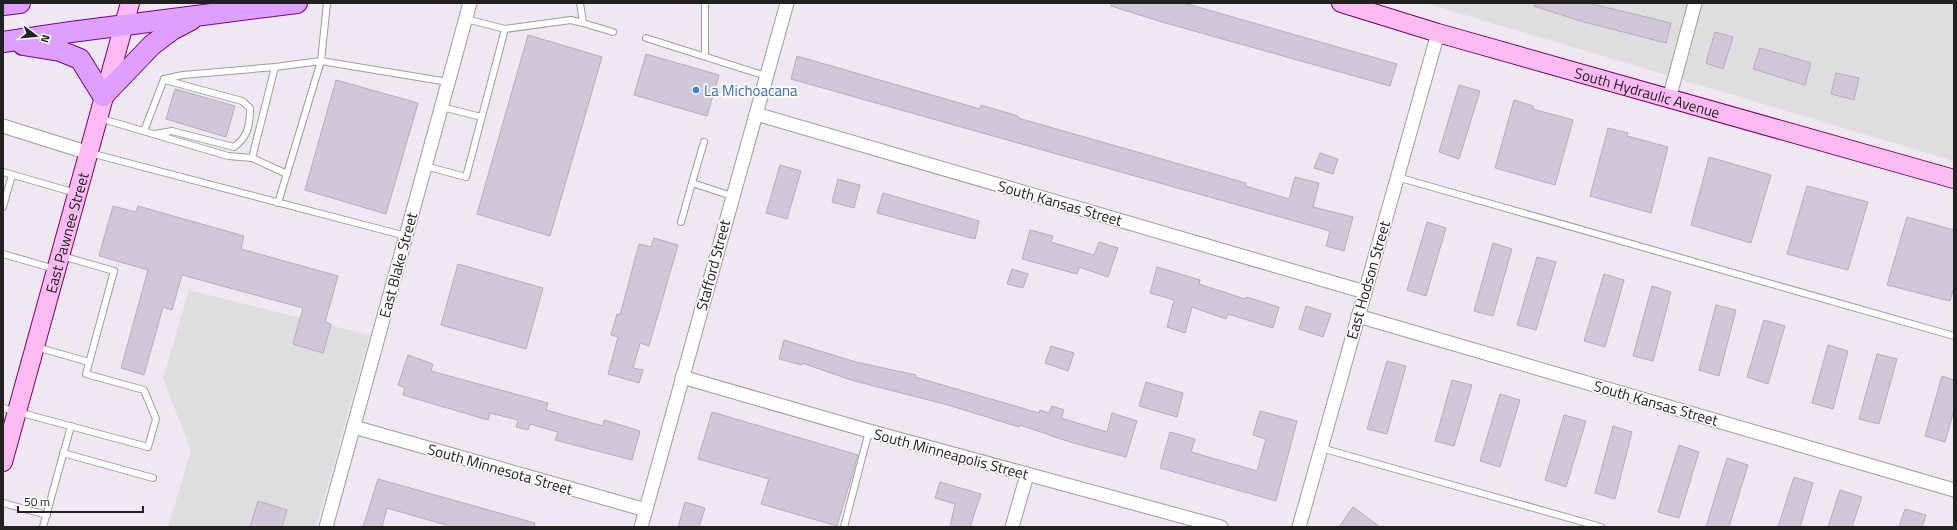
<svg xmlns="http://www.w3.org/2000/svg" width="1957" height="530" font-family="'Titillium Web',sans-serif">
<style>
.residential{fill:#dededf}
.building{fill:#d0c7d8;stroke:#b7a9c4}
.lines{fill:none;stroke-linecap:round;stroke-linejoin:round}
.lane-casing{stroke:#9e9e9e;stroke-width:8}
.street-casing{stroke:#9e9e9e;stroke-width:15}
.secondary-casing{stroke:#7e0265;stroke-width:20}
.primary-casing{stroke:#78009d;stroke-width:22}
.lane{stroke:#fff;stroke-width:6}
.street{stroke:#fff;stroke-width:13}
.secondary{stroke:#fcbbf2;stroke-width:18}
.primary{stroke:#de9ffe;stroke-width:20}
.shop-dot{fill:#3f7fe0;stroke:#fff;stroke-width:1.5}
.labels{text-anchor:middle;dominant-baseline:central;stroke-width:3.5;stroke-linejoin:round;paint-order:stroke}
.shop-label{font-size:15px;fill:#366cbe;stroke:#fff;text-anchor:start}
.street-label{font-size:15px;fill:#212121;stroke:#fff}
</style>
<rect width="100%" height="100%" fill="#efe7f1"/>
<g class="residential">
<path d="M1425 3H1954V161Z"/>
<path d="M189 290 370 335 316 527H168L191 451 163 378Z"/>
</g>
<g class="building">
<path d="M1111 3H1184L1397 64 1390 86 1162 22 1111 6Z"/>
<path d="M1534 3H1588L1671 23 1666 43 1584 22 1534 6Z"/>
<path d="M1715 32 1733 37 1723 69 1706 63Z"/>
<path d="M528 35 602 57 550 236 477 214Z"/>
<path d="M1760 48 1811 63 1805 85 1753 69Z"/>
<path d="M646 54 719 75 707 116 634 95Z"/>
<path d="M797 56 980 109 981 105 1018 116V118L1246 183 1245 186 1289 199 1295 177 1319 183 1313 207 1353 217 1344 251 1326 246 1330 231 791 79Z"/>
<path d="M1836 73 1859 78 1854 100 1831 94Z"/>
<path d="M336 80 418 103 386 214 305 190Z"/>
<path d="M1459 85 1480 91 1459 159 1439 152Z"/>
<path d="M175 89 235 106 226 137 166 119Z"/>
<path d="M1514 100 1533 106V109L1573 120 1555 185 1495 168Z"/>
<path d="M1608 128 1628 133 1627 136 1668 147 1651 213 1590 196Z"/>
<path d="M1320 153 1338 159 1333 174 1314 168Z"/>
<path d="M1709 157 1771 175 1751 243 1691 225Z"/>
<path d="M780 165 801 171 787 219 766 213Z"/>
<path d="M838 179 860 185 854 208 832 202Z"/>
<path d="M1807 186 1868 202 1848 270 1787 254Z"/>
<path d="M883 193 979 221 975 239 877 213Z"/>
<path d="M113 206 136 212 138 206 244 236 241 249 338 276 325 322 331 324 323 353 293 344 303 308 182 275 172 310 163 307 144 375 121 368 148 270 99 256Z"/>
<path d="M1907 217 1954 230V287L1950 301 1887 285Z"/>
<path d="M1427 222 1446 228 1426 296 1407 290Z"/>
<path d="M1030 230 1053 236 1051 242 1094 255 1099 242 1118 248 1108 277 1079 267 1077 274 1022 259Z"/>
<path d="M654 238 678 245 649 346 640 343 633 368 643 370 639 383 608 374 618 337 611 335 617 314 620 315 639 244 651 247Z"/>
<path d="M1493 243 1512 249 1493 316 1474 311Z"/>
<path d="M1537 257 1556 262 1536 330 1517 325Z"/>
<path d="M458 264 543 288 526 349 441 325Z"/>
<path d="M1157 267 1200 280 1199 284 1245 299 1246 297 1279 307 1273 328 1228 314 1226 319 1192 307 1185 333 1167 327 1174 300 1150 293Z"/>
<path d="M1012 269 1028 274 1023 288 1007 284Z"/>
<path d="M1604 274 1624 280 1605 347 1584 341Z"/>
<path d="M1652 286 1671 292 1653 361 1633 356Z"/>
<path d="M1716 305 1736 310 1719 376 1699 370Z"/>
<path d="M1306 306 1331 314 1323 337 1299 329Z"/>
<path d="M1764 320 1785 326 1768 384 1747 377Z"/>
<path d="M784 340 856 362 916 375 915 377 1039 413 1040 410 1049 413 1052 406 1064 410 1061 418 1107 432 1112 413 1137 421 1126 457 1070 442 1020 425 1019 427 948 405 851 380 802 363V365L779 359Z"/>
<path d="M1828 345 1848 351 1833 409 1812 403Z"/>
<path d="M1051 346 1074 353 1068 371 1045 363Z"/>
<path d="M1877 354 1897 359 1879 424 1859 419Z"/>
<path d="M408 355 433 364 431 371 548 403 546 410 603 426 604 420 640 431 632 460 555 440 558 432 530 424 528 430 516 427 518 420 490 413 488 420 403 395 405 388 398 385Z"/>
<path d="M1387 361 1406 366 1387 434 1367 429Z"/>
<path d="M1942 376 1954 380V410L1945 442 1925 436Z"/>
<path d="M1452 380 1472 385 1454 446 1435 441Z"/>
<path d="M1146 382 1183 393 1177 417 1139 406Z"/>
<path d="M1500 394 1520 400 1500 467 1480 461Z"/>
<path d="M1260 411 1297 421 1276 501 1160 468 1170 432 1195 439 1191 452 1257 471 1266 439 1253 435Z"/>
<path d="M712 412 858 455 837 526 761 504 769 479 698 459Z"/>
<path d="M1564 415 1586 421 1566 487 1545 480Z"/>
<path d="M1613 426 1632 432 1615 499 1595 493Z"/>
<path d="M1679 445 1699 452 1679 518 1658 512Z"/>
<path d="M1727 458 1748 465 1729 527H1706Z"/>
<path d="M1794 477 1813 483 1800 527H1778Z"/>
<path d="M378 479 535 523 534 527H446V525L387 508 382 527H363Z"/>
<path d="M940 482 981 494 970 527H950L955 504 935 498Z"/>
<path d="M1840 490 1862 497 1852 527H1828Z"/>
<path d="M258 501 287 510 282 527H250Z"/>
<path d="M685 502 705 508 699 527H678Z"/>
<path d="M1353 507 1380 527H1339Z"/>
<path d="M1905 509 1926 515 1922 527H1899Z"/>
</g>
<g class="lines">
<defs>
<g id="lane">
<path d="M327 3 321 61 448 82"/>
<path d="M580 3 583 23 613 32"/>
<path d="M705 3V56"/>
<path d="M466 19 505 29"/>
<path d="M646 38 766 76"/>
<path d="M275 67 321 61 278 203"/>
<path d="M442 107 481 117"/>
<path d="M99 118 228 156 252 158 275 67 183 75 164 79"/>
<path d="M144 131 164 79"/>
<path d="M155 134 172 131 234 147C248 137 250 125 250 108L242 101 165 80"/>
<path d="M90 153 406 236"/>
<path d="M252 158 287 174"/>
<path d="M425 166 466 177 505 29 571 20 583 23"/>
<path d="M3 172 76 193"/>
<path d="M1397 177 1954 336"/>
<path d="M692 183 704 142"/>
<path d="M3 207 12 175"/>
<path d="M681 222 692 183 732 196"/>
<path d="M3 254 55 269"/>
<path d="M36 347 89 362"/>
<path d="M3 408 148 447 156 419 144 390 86 374 114 271 62 256"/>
<path d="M1321 448 1601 527"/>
<path d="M63 453 153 478"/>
<path d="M3 503 47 515"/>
<path d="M43 527 71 426"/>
<path d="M844 527 869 431"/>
</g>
<g id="street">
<path d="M1669 99 1695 3"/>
<path d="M756 114 1365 292"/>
<path d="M3 126 89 153"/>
<path d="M1358 316 1954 490"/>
<path d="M682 377 869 431 1221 527"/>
<path d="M354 427 646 510"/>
<path d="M326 527 470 3"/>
<path d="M641 527 787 3"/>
<path d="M1012 527 1027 475"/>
<path d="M1299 527 1438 33"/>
</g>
<g id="secondary">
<path id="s1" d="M1341 3 1438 33 1954 179"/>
<path id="s2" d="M3 462 130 3"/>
</g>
<g id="primary">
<path d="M3 5 20 3"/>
<path d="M3 42 71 32 297 3"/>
<path d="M23 45 60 51 80 59 103 96 152 45 172 30 191 20"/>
</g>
</defs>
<use href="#lane" class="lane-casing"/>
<use href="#street" class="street-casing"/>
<use href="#secondary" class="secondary-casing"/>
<use href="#primary" class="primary-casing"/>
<use href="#lane" class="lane"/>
<use href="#street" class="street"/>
<use href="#secondary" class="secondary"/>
<use href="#primary" class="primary"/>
</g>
<circle class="shop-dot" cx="696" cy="90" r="4"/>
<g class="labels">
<g class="shop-label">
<text x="704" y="90">La Michoacana</text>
</g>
<g class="street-label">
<text stroke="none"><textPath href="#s1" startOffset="319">South Hydraulic Avenue</textPath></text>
<text transform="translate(1060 203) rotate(16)">South Kansas Street</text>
<text stroke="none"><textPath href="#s2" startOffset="238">East Pawnee Street</textPath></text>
<text transform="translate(398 265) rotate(-75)">East Blake Street</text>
<text transform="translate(713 265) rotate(-75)">Stafford Street</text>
<text transform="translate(1368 280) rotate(-74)">East Hodson Street</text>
<text transform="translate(1656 403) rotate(16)">South Kansas Street</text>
<text transform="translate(951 454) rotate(15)">South Minneapolis Street</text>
<text transform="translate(500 469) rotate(16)">South Minnesota Street</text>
</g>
</g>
<rect width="1957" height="530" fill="none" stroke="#212121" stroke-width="8"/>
<g transform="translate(36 36) rotate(106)" stroke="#ffffff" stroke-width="3" paint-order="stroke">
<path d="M0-3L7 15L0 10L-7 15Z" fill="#212121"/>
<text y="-6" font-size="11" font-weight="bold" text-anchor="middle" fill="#212121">N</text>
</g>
<path d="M18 506v6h125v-6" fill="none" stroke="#212121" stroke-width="2"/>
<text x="24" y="506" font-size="12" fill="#212121" stroke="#ffffff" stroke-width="3" paint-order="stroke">50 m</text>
</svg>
